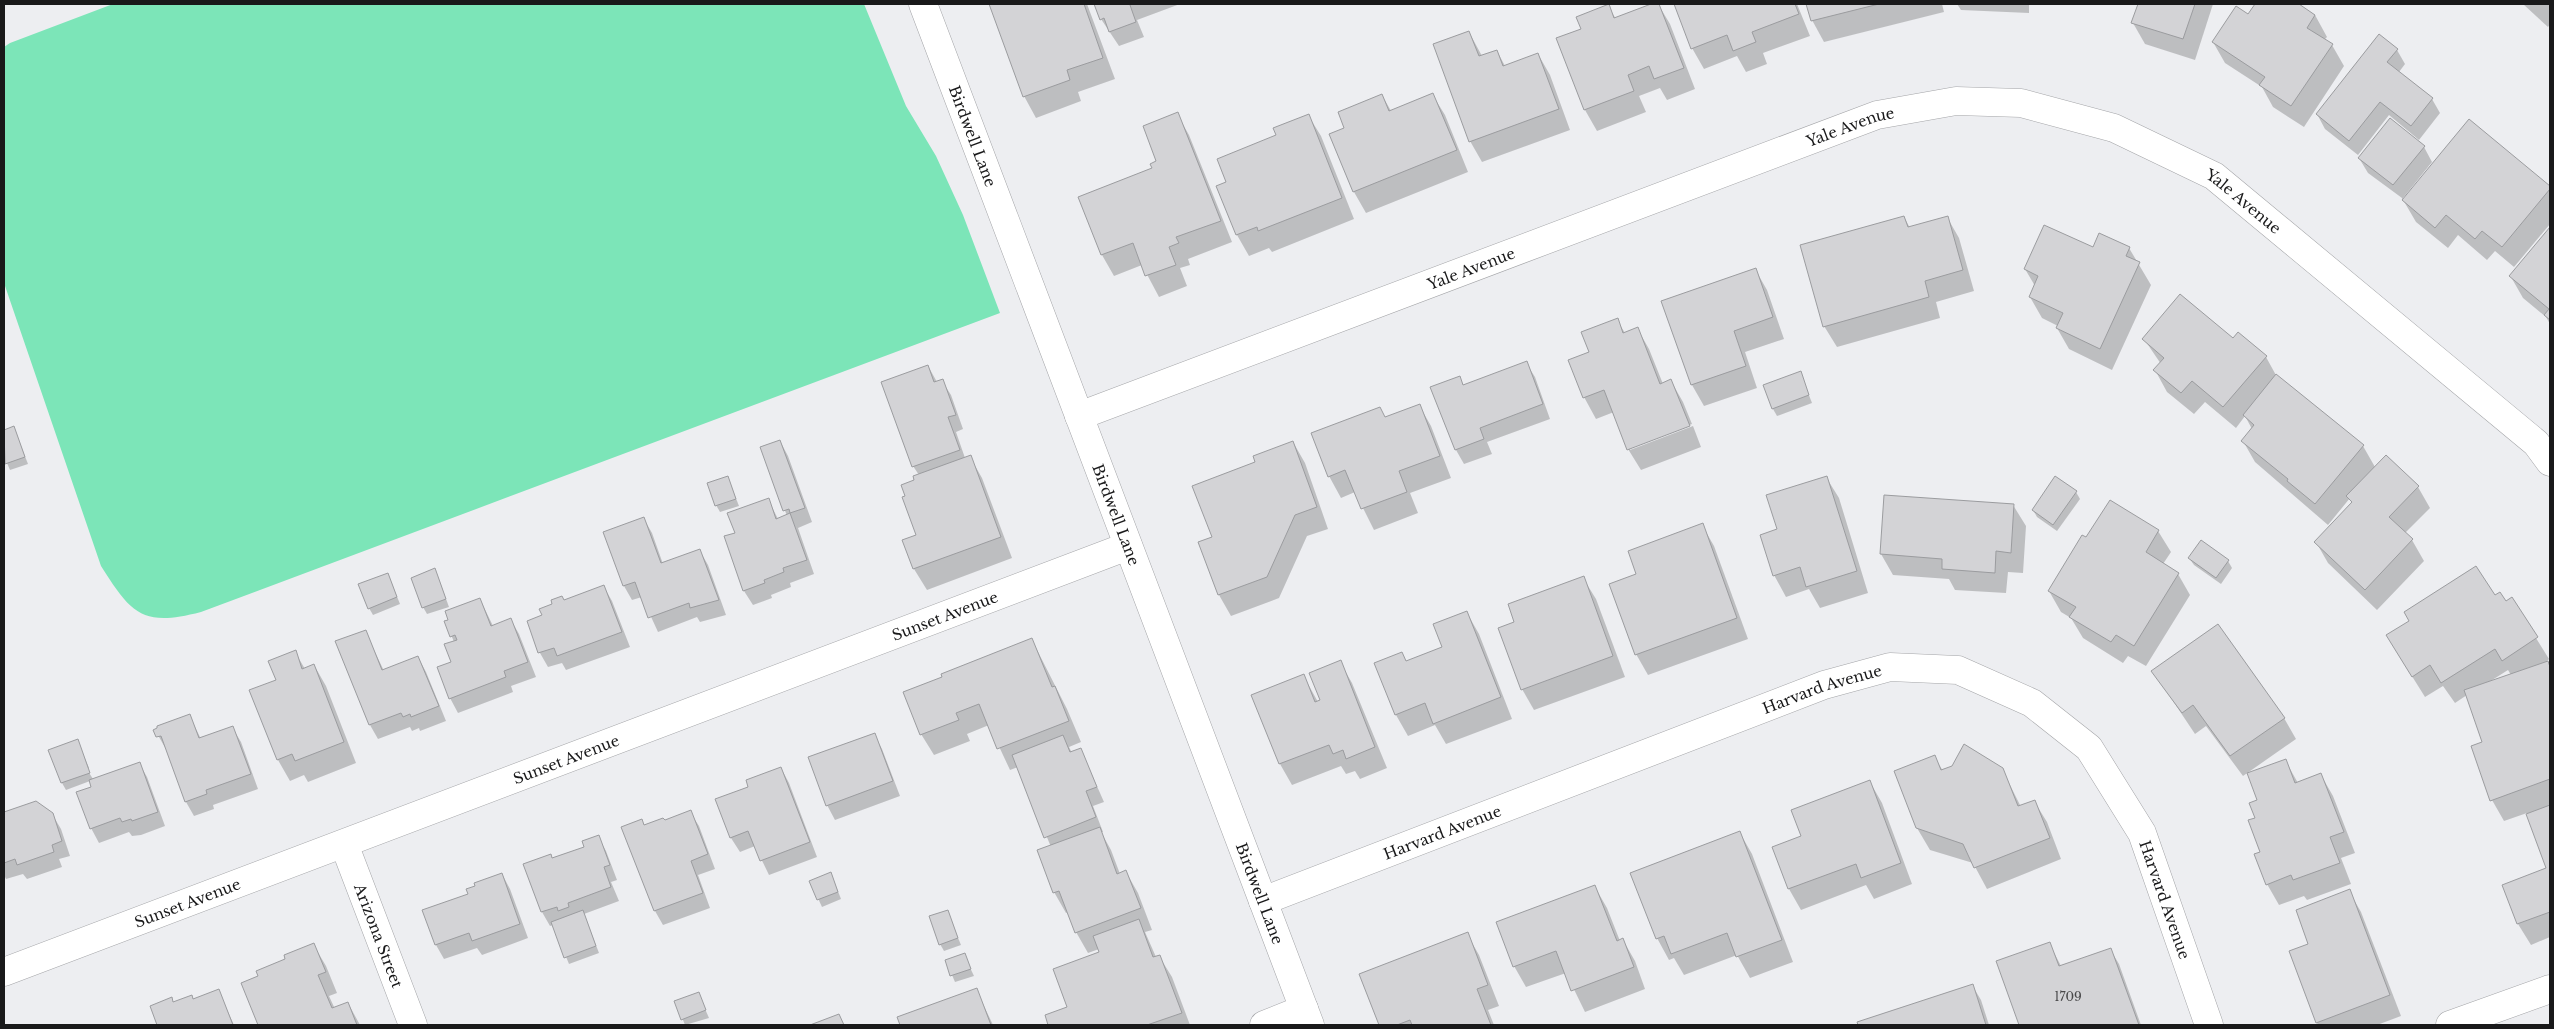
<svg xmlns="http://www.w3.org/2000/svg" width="2554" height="1029" font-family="'Libre Baskerville',serif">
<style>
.green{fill:#7ce5b8}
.shadow{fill:#0003;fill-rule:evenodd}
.building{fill:#d3d3d6;stroke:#9b9c9f}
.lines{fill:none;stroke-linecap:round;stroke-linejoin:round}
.minor-casing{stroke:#a4a5a8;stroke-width:29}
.secondary-casing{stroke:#a4a5a8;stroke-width:29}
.minor{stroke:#fff;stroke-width:28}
.secondary{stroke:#fff;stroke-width:28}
.labels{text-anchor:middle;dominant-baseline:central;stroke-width:4;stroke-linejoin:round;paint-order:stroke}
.number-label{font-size:12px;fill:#484849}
.street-label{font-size:15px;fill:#19191a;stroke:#edeef1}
</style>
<rect width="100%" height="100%" fill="#edeef1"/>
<path class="green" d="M113 4H864L906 106 936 156 963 215 1000 313 201 612C143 627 132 615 101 566L4 283V47L10 43Z"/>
<g class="shadow">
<path d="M990 4H1087L1115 79 1078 92 1081 101 1036 118 1024 96Z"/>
<path d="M1095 4H1180L1137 20 1144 37 1119 46 1101 19Z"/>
<path d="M1655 4H1658L1670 24 1695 89 1667 100 1660 88 1639 96 1646 112 1597 131 1585 110 1558 39 1582 30 1608 6 1616 19Z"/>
<path d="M1675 4H1797L1810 36 1763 53 1767 64 1746 72 1737 56 1704 69 1692 48Z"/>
<path d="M1808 4H1942L1944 12 1824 42 1812 20Z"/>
<path d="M1957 4H2029V13L1961 10Z"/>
<path d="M2034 4H2072V5Z"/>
<path d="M2139 4H2213L2195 60 2145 44 2133 23Z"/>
<path d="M2257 4H2297L2315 15 2327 37 2324 40 2332 45 2344 66 2304 127 2273 107 2262 87 2225 63 2213 42 2249 16Z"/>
<path d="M2523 4H2550V24L2548 27Z"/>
<path d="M1469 32 1482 56 1497 51 1505 66 1538 54 1550 75 1570 130 1482 162 1470 141Z"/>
<path d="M2397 50 2405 64 2399 72 2432 99 2440 113 2419 140 2389 115 2358 155 2325 129 2317 114Z"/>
<path d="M1432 94 1445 115 1468 172 1366 213 1354 192 1346 129 1382 95 1391 111Z"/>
<path d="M1177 114 1189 135 1232 242 1188 259 1190 265 1180 268 1187 286 1159 297 1142 265 1114 276 1102 255 1158 162Z"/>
<path d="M1308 115 1321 136 1354 219 1272 252 1269 248 1249 256 1237 235 1218 187 1227 183 1277 136Z"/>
<path d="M2469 121 2550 187V224L2514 267 2495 251 2487 260 2458 235 2448 248 2416 222 2402 198 2368 173 2359 158 2424 147 2432 162 2403 198 2405 199Z"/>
<path d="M1904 217 1910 228 1947 217 1959 238 1974 291 1936 302 1940 318 1837 347 1824 326Z"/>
<path d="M2550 229V324L2546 317 2523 298 2511 277Z"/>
<path d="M2093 248H2129L2151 285 2112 370 2069 349 2057 328 2058 326 2042 318 2030 297 2035 286 2025 269Z"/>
<path d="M1755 269 1767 290 1784 339 1745 352 1757 388 1704 406 1692 385 1663 302Z"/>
<path d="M1617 320 1625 333 1637 328 1649 349 1663 384 1671 381 1683 402 1692 424 1630 448V450L1693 426 1701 447 1641 470 1628 449 1614 412 1596 419 1584 397 1590 353Z"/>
<path d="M2144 339H2233L2266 357 2277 377 2363 446 2375 467 2418 487 2430 508 2405 533 2412 540 2424 561 2377 610 2328 563 2316 542 2352 503 2350 498 2328 525 2255 462 2243 441 2252 429 2245 416 2236 428 2205 402 2194 414 2167 392 2155 370 2161 364Z"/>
<path d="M1526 363 1535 377 1550 419 1487 442 1492 454 1464 464 1456 450 1432 388 1459 378 1464 386Z"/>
<path d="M928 366 937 382 942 381 951 395 963 429 956 432 965 458 970 457 982 478 1012 558 927 590 914 569 904 541 918 536 907 497 919 475 913 466Z"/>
<path d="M1800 372 1812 403 1777 416 1773 409Z"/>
<path d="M1419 405 1431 426 1451 478 1410 493 1418 513 1374 530 1355 492 1341 498 1329 476 1386 418Z"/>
<path d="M14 428 28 464 10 470 4 456V432Z"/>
<path d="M780 441 788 456 812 522 798 528 814 574 790 583 791 587 771 595 772 598 753 605 744 591 725 537 736 533 768 499 778 519 787 516 762 448Z"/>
<path d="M1293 442 1305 463 1328 529 1307 536 1279 598 1231 616 1219 595 1199 543 1213 538 1257 463Z"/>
<path d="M1826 477 1839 498 1868 593 1820 608 1809 589 1786 597 1774 575 1779 530Z"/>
<path d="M728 478 739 506 720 512 716 505Z"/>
<path d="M2076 492 2080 499 2057 531 2037 517 2033 510Z"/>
<path d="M2013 505 2026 526 2023 573 2008 572 2006 593 1955 590 1949 579 1893 575 1881 554Z"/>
<path d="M644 519 652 533 663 564 700 551 708 565 726 615 700 622 697 617 658 632 642 597 632 600 624 586 605 533Z"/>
<path d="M1702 525 1714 546 1748 639 1648 675 1636 654 1638 575Z"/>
<path d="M2158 531 2171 552 2163 564 2178 574 2190 595 2146 666 2128 656 2123 663 2083 638 2071 618 2061 612 2049 591 2087 539Z"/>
<path d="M2189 558 2228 561 2232 568 2221 584 2194 565Z"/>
<path d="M388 574 400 604 373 615 369 608Z"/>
<path d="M438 577 449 607 427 614 423 607Z"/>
<path d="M1583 578 1596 599 1625 677 1534 710 1522 689 1516 623Z"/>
<path d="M604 587 612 601 630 647 566 670 562 663 548 667 540 653 528 622 543 616 564 601Z"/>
<path d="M2494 597 2506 602 2512 599 2549 659 2547 661 2550 667V937L2531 945 2518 924 2504 885 2548 869 2527 813 2504 821 2492 800 2484 743 2467 695 2455 703 2443 686 2425 697 2400 657ZM2508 670 2511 675 2489 682Z"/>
<path d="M480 599 493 626 511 620 519 634 536 677 511 686 513 692 458 713 450 698 454 642 446 622Z"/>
<path d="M1467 613 1479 634 1512 719 1446 744 1435 725 1408 736 1396 715 1406 662 1443 647Z"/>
<path d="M365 631 384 671 418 657 426 672 446 721 420 731 419 728 412 731 410 727 378 739 370 725 337 642Z"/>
<path d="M1032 640 1067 709 1081 742 1069 747 1072 753 1081 750 1104 802 1093 806 1103 832H1101L1111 850 1120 874 1126 872 1138 893 1152 930 1145 932 1156 957 1159 956 1172 977 1190 1025H1050L1046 1016 1069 1008 1100 953 1099 949 1088 953 1076 932 1068 912 1066 913 1054 892 1051 847 1018 767 1010 770 989 725 967 734 970 741 934 755 921 734 943 677Z"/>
<path d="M295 652 305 669 314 665 326 686 356 763 308 782 304 775 290 781 278 760 251 691 277 681Z"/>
<path d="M1340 662 1352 683 1387 768 1360 779 1355 771 1346 774 1341 766 1292 785 1280 764 1252 695 1303 675 1318 702 1322 701Z"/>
<path d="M2153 671 2284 718 2296 739 2243 776 2206 726 2195 734Z"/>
<path d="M189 715 201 739 232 727 241 742 258 789 213 805 214 809 194 816 186 802 167 751 155 730Z"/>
<path d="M874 734 882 749 900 796 835 820 827 805Z"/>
<path d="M77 740 89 768H86L93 779 139 763 147 777 165 826 141 835 132 836 129 832 99 843 91 828 93 787 90 781 66 790 62 783Z"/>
<path d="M1934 756 1943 771 2002 769 2021 807 2034 801 2047 822 2061 859 1987 889 1973 863 1930 850 1917 828Z"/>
<path d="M2285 760 2298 783 2321 775 2333 796 2355 853 2341 858 2351 884 2307 900 2304 896 2279 905 2267 884 2257 818 2259 801Z"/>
<path d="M781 768 789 783 817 857 769 875 755 846 740 852 731 838 717 800 750 787Z"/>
<path d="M1870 782 1882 803 1912 884 1874 899 1866 885 1801 910 1789 889 1773 848 1803 837Z"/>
<path d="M35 802 52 814 61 829 70 856 59 859 62 867 27 879 23 874 6 879 4 875V814Z"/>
<path d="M690 812 699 826 715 869 698 875 710 908 663 925 655 911 623 828 664 822Z"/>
<path d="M1740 833 1752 854 1793 962 1750 978 1737 955 1684 975 1674 958 1669 960 1657 938Z"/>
<path d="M598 837 606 851 617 880 611 882 619 901 584 914 599 953 569 964 553 925 550 926 542 912 525 865 552 859 586 847Z"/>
<path d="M502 874 510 889 528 938 482 955 477 948 444 959 436 945 424 911 469 895Z"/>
<path d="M810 881H834L841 899 822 907Z"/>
<path d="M1595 887 1607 908 1620 941 1623 940 1635 961 1645 989 1585 1012 1566 973 1526 987 1514 966Z"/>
<path d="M2349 891 2361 912 2401 1016 2377 1025H2318L2317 1023Z"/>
<path d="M947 911 961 945 944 951 940 944Z"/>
<path d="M1467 934 1479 955 1499 1006 1488 1010 1494 1025H1380L1361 975Z"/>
<path d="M2049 943 2061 966 2110 949 2119 964 2141 1025H2021L1998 962Z"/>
<path d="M313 944 326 966 337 993 329 996 335 1009 348 1003 360 1025H260L243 983 259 977Z"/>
<path d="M964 955 974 976 955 982 946 961Z"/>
<path d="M1972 985 1981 1000 1989 1025H1859L1858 1022Z"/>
<path d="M976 989 993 1025H902L899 1018Z"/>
<path d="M218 990 234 1025H159L152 1006 171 999 174 1003 193 1000Z"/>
<path d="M698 993 709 1018 685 1025 676 1002Z"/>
</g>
<g class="building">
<path d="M989 4H1084L1103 58 1067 70 1070 80 1023 97Z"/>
<path d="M1094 4H1133L1130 5 1136 22 1109 32 1104 18 1100 20Z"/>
<path d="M1609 4 1614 18 1651 4H1659L1684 68 1654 79 1649 66 1628 75 1634 91 1584 110 1556 38 1581 29 1576 17Z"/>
<path d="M1674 4H1795L1799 14 1752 32 1756 42 1733 51 1727 35 1691 49Z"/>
<path d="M1806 4H1879L1811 21Z"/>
<path d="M2138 4H2195L2183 39 2131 23Z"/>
<path d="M2255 4H2299L2315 15 2307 28 2333 44 2291 106 2259 85 2265 77 2212 42 2236 6 2248 14Z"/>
<path d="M1469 31 1479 56 1497 50 1503 66 1538 53 1559 109 1469 142 1433 44Z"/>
<path d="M2379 34 2398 49 2387 62 2433 98 2411 126 2380 102 2349 141 2316 114Z"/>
<path d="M1433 93 1457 150 1353 192 1329 134 1344 128 1338 112 1382 94 1389 111Z"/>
<path d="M1178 112 1221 221 1176 237 1179 243 1169 247 1176 265 1145 276 1133 243 1101 255 1078 197 1152 168 1150 164 1156 161 1143 126Z"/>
<path d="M1309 114 1342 198 1258 231 1257 227 1236 235 1216 186 1226 182 1217 159 1276 135 1273 128Z"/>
<path d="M2390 118 2425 146 2393 185 2358 158Z"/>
<path d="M2469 119 2550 186V189L2502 247 2482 231 2475 239 2446 215 2435 228 2402 200Z"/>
<path d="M1904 216 1908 227 1948 216 1963 270 1925 281 1929 297 1823 327 1800 245Z"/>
<path d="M2044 225 2093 247 2099 233 2130 247 2126 256 2140 262 2100 349 2056 328 2063 313 2029 297 2038 276 2024 269Z"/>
<path d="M2550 227V320L2544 315 2549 309 2509 276Z"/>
<path d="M1756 268 1773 317 1734 331 1746 366 1691 385 1661 301Z"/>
<path d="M2180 294 2233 338 2238 332 2267 356 2223 407 2192 381 2181 393 2153 370 2164 358 2142 339Z"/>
<path d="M1618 318 1623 333 1638 327 1660 384 1671 379 1690 426 1627 450 1604 390 1583 398 1568 360 1589 352 1581 332Z"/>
<path d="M1527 361 1543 404 1480 428 1484 439 1455 450 1430 387 1460 376 1463 385Z"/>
<path d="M928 365 934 382 943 379 956 415 948 417 960 450 912 467 881 382Z"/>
<path d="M1801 371 1809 395 1772 409 1763 385Z"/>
<path d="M2276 374 2364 445 2315 504 2287 481 2288 479 2241 441 2254 425 2243 415Z"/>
<path d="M1420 404 1440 456 1399 471 1407 492 1361 509 1345 470 1328 477 1311 433 1380 407 1385 417Z"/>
<path d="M14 426 25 457 5 464 4 430Z"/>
<path d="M780 440 805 508 790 513 789 509 783 511 760 447Z"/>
<path d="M1293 441 1317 507 1295 515 1267 577 1218 595 1198 542 1212 537 1192 486 1255 462 1253 456Z"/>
<path d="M971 455 1001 537 913 569 902 540 916 535 902 497 905 496 901 485 914 480 913 476Z"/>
<path d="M2386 455 2419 486 2389 517 2413 539 2365 590 2314 542 2352 502 2346 496Z"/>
<path d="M728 476 736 499 715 506 707 483Z"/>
<path d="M1827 476 1857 571 1806 587 1800 567 1773 576 1760 535 1777 529 1766 495Z"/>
<path d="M2055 476 2077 491 2053 525 2032 510Z"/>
<path d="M1884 495 2014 504 2011 553 1996 551 1995 573 1942 569V559L1880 554Z"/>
<path d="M769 498 776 519 790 513 807 560 783 568 784 572 764 580 765 583 743 591 724 536 735 533 727 513Z"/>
<path d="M2110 500 2159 530 2146 552 2179 573 2134 646 2116 635 2111 642 2069 617 2076 607 2048 591 2082 535 2086 537Z"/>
<path d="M644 517 661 563 700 549 719 600 690 608 689 603 648 618 635 582 623 586 603 532Z"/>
<path d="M1703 523 1737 618 1635 655 1609 584 1636 574 1628 551Z"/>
<path d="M2201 540 2229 560 2216 578 2188 558Z"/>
<path d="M2476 566 2495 595 2500 592 2506 601 2512 597 2538 637 2502 661 2495 649 2441 683 2430 665 2412 677 2386 635 2409 621 2404 612Z"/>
<path d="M435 568 446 599 422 608 411 578Z"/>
<path d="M388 573 397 597 368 609 358 584Z"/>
<path d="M1584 576 1613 656 1521 690 1498 628 1514 622 1508 604Z"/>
<path d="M604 585 622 632 557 656 554 648 538 653 527 621 542 615 539 609 552 604 551 600 562 596 564 600Z"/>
<path d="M480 598 491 626 511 618 528 662 504 671 506 677 449 699 437 667 451 662 444 644 457 640 455 635 450 637 444 621 448 620 445 611Z"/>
<path d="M1467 611 1501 697 1433 724 1425 703 1395 715 1374 663 1402 652 1406 661 1442 647 1433 624Z"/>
<path d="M2218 624 2285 718 2230 756 2193 705 2182 713 2151 671Z"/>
<path d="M366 630 382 670 418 656 439 706 411 717 410 714 403 717 401 713 369 725 335 641Z"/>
<path d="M1032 638 1052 687 1055 686 1069 721 997 749 979 704 956 713 959 720 920 735 903 692 942 677 941 674Z"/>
<path d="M296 650 302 669 314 664 344 742 295 761 292 754 277 760 249 690 276 680 268 661Z"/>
<path d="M1341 660 1375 747 1346 759 1343 750 1333 754 1329 745 1279 764 1251 695 1304 674 1315 702 1320 700 1309 673Z"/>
<path d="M2548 661 2550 667V779L2490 801 2471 746 2482 742 2464 690Z"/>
<path d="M190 714 199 738 233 726 251 774 206 790 207 794 185 802 161 736 156 737 153 730 157 728V726Z"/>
<path d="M875 733 893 781 826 806 808 757Z"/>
<path d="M1063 735 1070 752 1081 748 1097 787 1086 791 1096 817 1044 838 1012 755Z"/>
<path d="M78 739 90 773 61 783 48 750Z"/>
<path d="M1964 744 2003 768 2018 806 2035 800 2050 838 1974 868 1963 844 1916 828 1894 771 1935 755 1941 770 1952 766Z"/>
<path d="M2286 759 2295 783 2321 773 2344 832 2330 837 2340 863 2293 880 2291 875 2266 885 2254 854 2260 852 2248 820 2255 818 2249 803 2257 800 2247 773Z"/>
<path d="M140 762 158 812 132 821 131 819 122 822 120 818 90 829 76 792 91 787 89 780Z"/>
<path d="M781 767 810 842 760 861 748 831 730 838 715 799 748 787 746 780Z"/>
<path d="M1870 780 1901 863 1861 878 1856 864 1788 889 1772 847 1801 836 1791 810Z"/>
<path d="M36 801 53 813 62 841 52 845 54 852 17 865 15 859 4 863V812Z"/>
<path d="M2550 805V912L2517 924 2502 885 2546 868 2526 814Z"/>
<path d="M691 810 708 854 691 861 703 893 654 911 621 827 642 819 644 825 663 818 665 820Z"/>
<path d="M1100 827 1117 874 1126 870 1141 908 1075 933 1059 891 1053 893 1037 850Z"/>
<path d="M1740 831 1782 940 1736 957 1727 933 1671 954 1664 936 1656 939 1630 873Z"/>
<path d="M599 835 610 865 604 867 611 887 568 903 569 907 558 911 557 907 541 912 523 864 551 854 552 858 584 847 582 841Z"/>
<path d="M831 872 838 892 817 900 809 881Z"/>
<path d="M502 873 520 924 472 941 469 933 435 945 422 910 468 894 466 889 475 886 474 883Z"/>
<path d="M1595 885 1617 941 1623 938 1634 967 1571 991 1556 951 1513 967 1496 922Z"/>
<path d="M2350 889 2390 995 2316 1023 2289 951 2308 944 2296 910Z"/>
<path d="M583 910 596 946 564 958 551 922Z"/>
<path d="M948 910 958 938 939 945 929 916Z"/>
<path d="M1139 919 1153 957 1160 955 1182 1013 1147 1025H1048L1045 1015 1067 1007 1053 969 1099 952 1093 936Z"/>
<path d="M1468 932 1488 985 1477 989 1491 1025H1412L1410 1020 1397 1025H1379L1359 974Z"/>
<path d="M2050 942 2059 966 2111 948 2139 1025H2019L1996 961Z"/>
<path d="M314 943 326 972 318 975 332 1008 348 1002 357 1025H258L241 983 258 976 256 971 285 959 284 955Z"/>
<path d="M965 953 971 969 950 976 945 960Z"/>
<path d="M1973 984 1986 1025H1858L1857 1022Z"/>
<path d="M977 988 991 1025H900L897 1017Z"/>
<path d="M219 989 233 1025H157L150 1006 172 997 173 1002 192 995 193 999Z"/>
<path d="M699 992 706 1010 681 1020 674 1001Z"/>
<path d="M839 1014 844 1025H810Z"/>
</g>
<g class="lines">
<defs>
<g id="minor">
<path id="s1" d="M1079 416 1877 115 1956 101 2021 103 2114 128 2214 176 2536 443 2550 462"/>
<path id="s2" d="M344 844 413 1025"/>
<path id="s3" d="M1263 901 1824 685 1890 667 1958 670 2032 703 2089 748 2142 833 2209 1025"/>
<path id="s4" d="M4 972 1128 546"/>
<path d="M1264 1025 1304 1009"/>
<path d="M2450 1025 2550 989"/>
</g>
<g id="secondary">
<path id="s5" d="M923 4 1310 1025"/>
</g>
</defs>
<use href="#minor" class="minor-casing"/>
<use href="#secondary" class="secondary-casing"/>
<use href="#minor" class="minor"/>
<use href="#secondary" class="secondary"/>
</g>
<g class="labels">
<g class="number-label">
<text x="2068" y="996">1709</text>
</g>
<g class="street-label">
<text stroke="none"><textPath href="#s1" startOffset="824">Yale Avenue</textPath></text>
<text stroke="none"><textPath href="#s5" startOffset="141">Birdwell Lane</textPath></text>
<text stroke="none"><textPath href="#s1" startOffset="1244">Yale Avenue</textPath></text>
<text stroke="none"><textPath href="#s1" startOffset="419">Yale Avenue</textPath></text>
<text stroke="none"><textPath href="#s5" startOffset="546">Birdwell Lane</textPath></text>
<text stroke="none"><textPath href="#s4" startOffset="1006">Sunset Avenue</textPath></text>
<text stroke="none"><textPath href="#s3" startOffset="598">Harvard Avenue</textPath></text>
<text stroke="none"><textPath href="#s4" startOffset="601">Sunset Avenue</textPath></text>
<text stroke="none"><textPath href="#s3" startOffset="192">Harvard Avenue</textPath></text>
<text stroke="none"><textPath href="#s5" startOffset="951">Birdwell Lane</textPath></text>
<text stroke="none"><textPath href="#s3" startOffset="1062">Harvard Avenue</textPath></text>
<text stroke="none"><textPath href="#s4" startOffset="196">Sunset Avenue</textPath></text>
<text stroke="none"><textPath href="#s2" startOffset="98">Arizona Street</textPath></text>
</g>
</g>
<rect width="2554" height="1029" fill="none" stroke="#19191a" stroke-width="10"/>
</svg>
